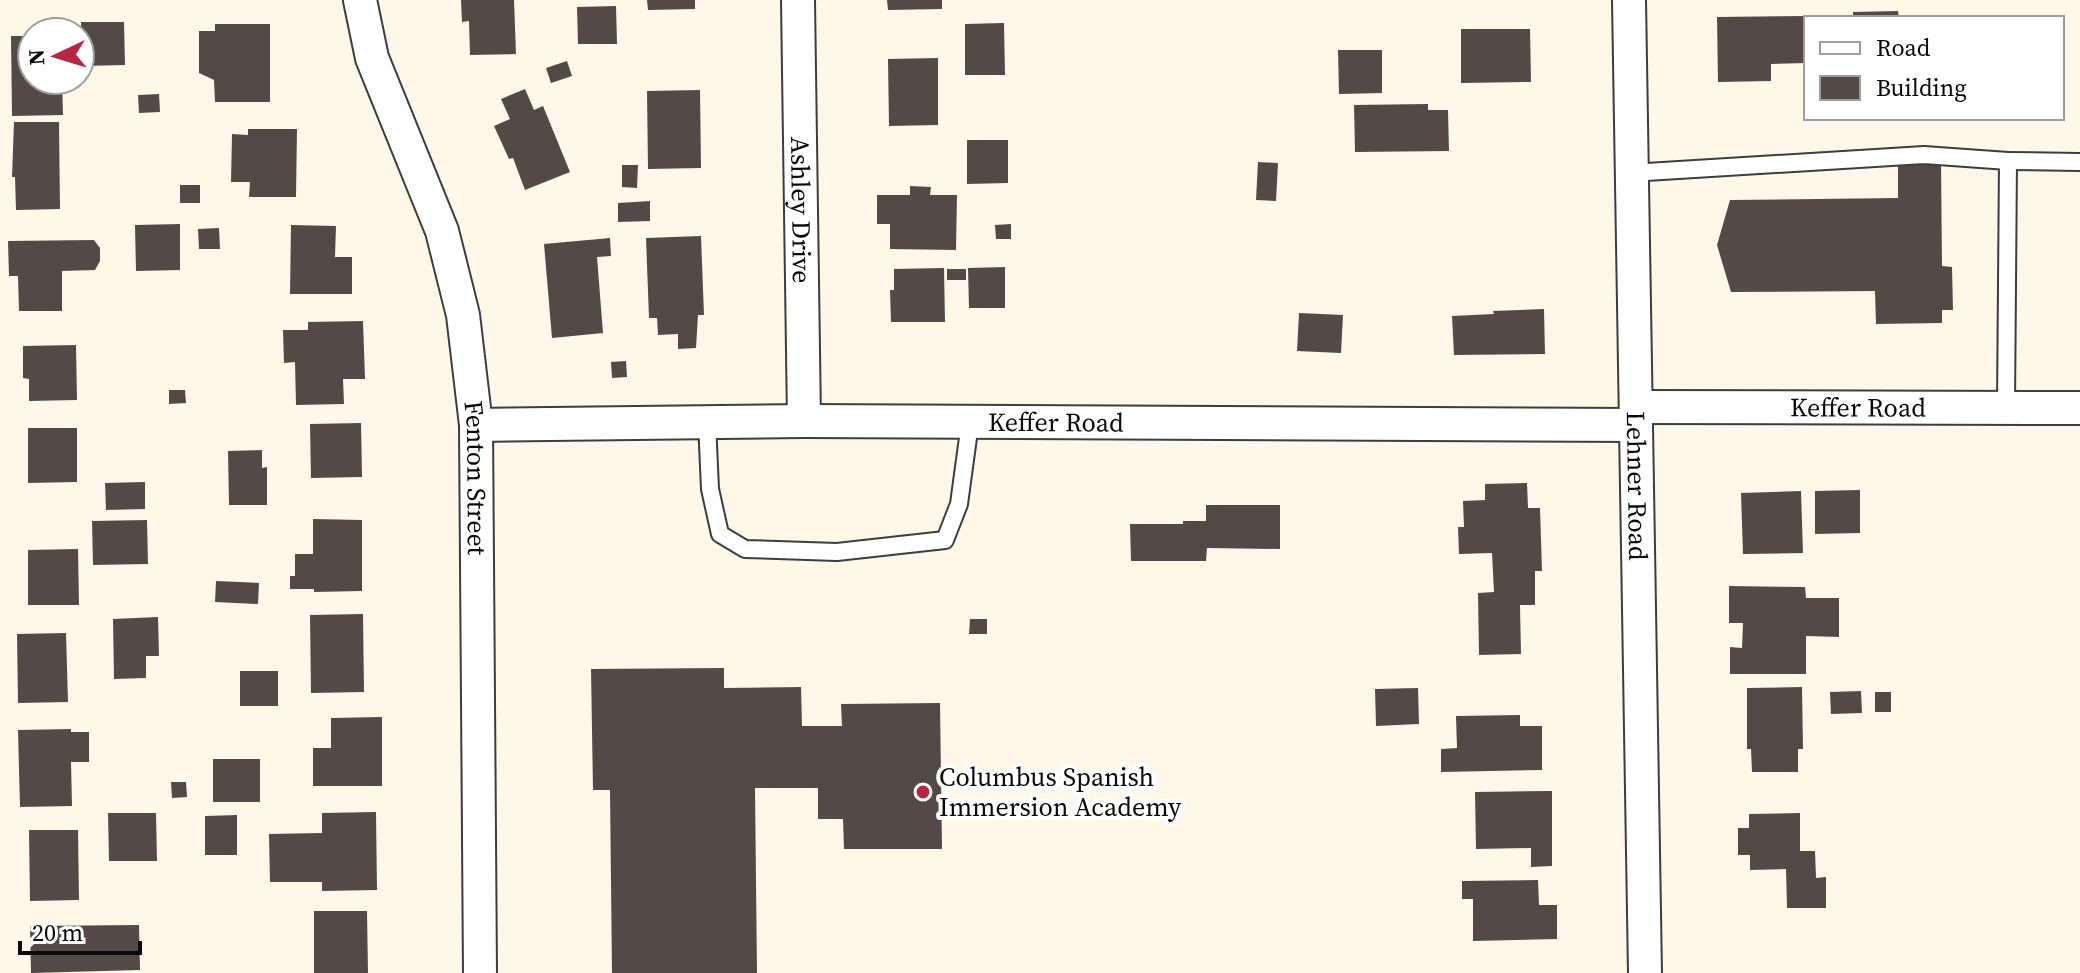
<svg xmlns="http://www.w3.org/2000/svg" width="2080" height="973" font-family="'Source Serif 4',serif">
<style>
.building{fill:#534a47}
.lines{fill:none;stroke-linecap:round;stroke-linejoin:round}
.lane-casing{stroke:#3d3d3d;stroke-width:20}
.street-casing{stroke:#3d3d3d;stroke-width:36}
.lane{stroke:#fff;stroke-width:16}
.street{stroke:#fff;stroke-width:32}
.poi-dot{fill:#b72642;stroke:#fff;stroke-width:3}
.labels{text-anchor:middle;dominant-baseline:central;stroke-width:8;stroke-linejoin:round;paint-order:stroke}
.street-label{font-size:26px;fill:#0a0a0a;stroke:#fff}
.poi-label{font-size:26px;fill:#0a0a0a;stroke:#fff;text-anchor:start}
</style>
<rect width="100%" height="100%" fill="#fff7e8"/>
<g class="building">
<path d="M461 0H514L516 54 470 55 469 21 462 22Z"/>
<path d="M647 0H695V9L648 10Z"/>
<path d="M887 0H942V9L888 10Z"/>
<path d="M616 6 617 44H578L577 7Z"/>
<path d="M1898 11 1899 18H1853V12Z"/>
<path d="M1806 16V63L1771 64V81L1718 82 1717 17Z"/>
<path d="M81 22H124L125 65 82 66Z"/>
<path d="M1004 23 1005 75H965V24Z"/>
<path d="M215 24H270V102H215L214 80 199 73V31H215Z"/>
<path d="M1461 29H1530L1531 82 1461 83Z"/>
<path d="M11 36H32V80H62L63 115 12 116Z"/>
<path d="M1338 50H1382V93L1339 94Z"/>
<path d="M938 58V125L889 126 888 59Z"/>
<path d="M567 61 572 76 551 83 546 68Z"/>
<path d="M525 89 534 110 543 106 570 172 525 190 513 158 509 159 494 126 510 119 501 99Z"/>
<path d="M700 90 701 168 648 169 647 91Z"/>
<path d="M159 94 160 112 139 113 138 95Z"/>
<path d="M1428 104V110H1448L1449 151 1355 152 1354 105Z"/>
<path d="M14 122H59L60 209 16 210 15 177H12Z"/>
<path d="M248 129H297L296 197H249L250 182H231L232 134 248 135Z"/>
<path d="M967 140H1008V183L967 184Z"/>
<path d="M1258 162 1278 163 1276 201 1256 200Z"/>
<path d="M1941 163 1942 266 1952 267 1953 310H1942V323L1876 324 1875 291 1731 292 1717 245 1730 200 1898 198V164Z"/>
<path d="M622 165H638L637 188 622 187Z"/>
<rect x="180" y="185" width="20" height="18"/>
<path d="M910 186 931 187 930 195H957L956 250 890 249V224H877V195H910Z"/>
<path d="M650 201V221L618 222V203Z"/>
<path d="M180 224V270L136 271 135 225Z"/>
<path d="M1011 224V239H996L995 225Z"/>
<path d="M291 225 336 226 335 257H352V294H290Z"/>
<path d="M219 228 220 249H199L198 229Z"/>
<path d="M701 236 704 315H698L696 348 678 349V334L658 335 657 318H649L646 238Z"/>
<path d="M610 238 611 256 597 257 603 333 552 338 544 244Z"/>
<path d="M94 240 100 248V261L95 270 62 271V311H19L18 276H9L8 241Z"/>
<path d="M1005 267V308H969L968 268Z"/>
<path d="M944 268 945 322H891L890 290H894V269Z"/>
<rect x="947" y="269" width="19" height="11"/>
<path d="M1544 309 1545 354 1454 355 1452 316 1494 314 1493 311Z"/>
<path d="M1299 313 1343 315 1341 353 1297 351Z"/>
<path d="M363 321 365 379H343L344 404 296 405 295 362 284 363 283 330H308V322Z"/>
<path d="M76 345 77 400 29 401V379L23 378V346Z"/>
<path d="M626 361 627 377 612 378 611 362Z"/>
<path d="M169 390H185L186 403 169 404Z"/>
<path d="M361 423 362 477 311 478 310 424Z"/>
<path d="M28 428H77V482L28 483Z"/>
<path d="M262 450V468L267 467V505H229L228 451Z"/>
<path d="M145 482V509L106 510 105 483Z"/>
<path d="M1527 483 1528 508H1540L1542 571H1535V605H1520L1521 654 1479 655 1478 593 1494 592 1492 553 1459 554 1458 527H1464L1463 501 1485 500V484Z"/>
<path d="M1860 490V533L1815 534V491Z"/>
<path d="M1801 491 1803 553 1743 554 1741 493Z"/>
<path d="M1206 505H1280V549L1207 548 1206 561H1131L1130 524H1183V521H1206Z"/>
<path d="M313 519 362 520V591L314 592V589H290V576H295V554H313Z"/>
<path d="M147 520 148 564 93 565 92 521Z"/>
<path d="M78 549 79 605H28V550Z"/>
<path d="M216 581 259 583 258 604 215 602Z"/>
<path d="M1729 586 1805 587 1806 598H1839V637L1806 636V674H1730V647L1742 648 1743 623H1729Z"/>
<path d="M363 614 364 692 311 693 310 615Z"/>
<path d="M158 617 159 656H146V678L114 679 113 619Z"/>
<path d="M970 619H987V634H969Z"/>
<path d="M66 633 68 702 18 703 17 634Z"/>
<path d="M724 668V688L801 687 802 726H842L841 704 940 703 942 849H844L843 819H818V788H755L757 973H612L610 790H593L591 669Z"/>
<rect x="240" y="671" width="38" height="35"/>
<path d="M1802 687 1803 749H1798V772H1752L1751 749H1747V688Z"/>
<path d="M1418 688 1419 724 1376 726 1375 689Z"/>
<path d="M1861 691 1862 713 1831 714 1830 692Z"/>
<rect x="1875" y="692" width="16" height="20"/>
<path d="M1520 715V726H1542V770L1441 772V749L1457 748 1456 716Z"/>
<path d="M382 717V786H313V748H331V718Z"/>
<path d="M71 729V732H89V762H71L72 806 20 807 18 730Z"/>
<rect x="213" y="759" width="47" height="43"/>
<path d="M171 782H186L187 797 172 798Z"/>
<path d="M1552 791V866L1531 867V848L1476 849 1475 792Z"/>
<path d="M376 812 377 890 322 891V882H270L269 834 322 833V813Z"/>
<path d="M108 813H156L157 861H109Z"/>
<path d="M1800 813V851H1815L1816 878 1826 877V908H1787L1786 869 1750 870V855H1738V828H1749V814Z"/>
<path d="M237 815V855H205V816Z"/>
<path d="M29 830H78L79 900 30 901Z"/>
<path d="M1538 880 1539 905H1557V939L1473 941V899H1462V881Z"/>
<path d="M314 911H367L368 973H314Z"/>
<path d="M139 925 140 970 31 973 30 926Z"/>
</g>
<g class="lines">
<defs>
<g id="lane">
<path d="M2008 161 2080 162"/>
<path d="M1630 173 1924 155 2008 161 2006 407"/>
<path d="M707 422 710 489 720 534 745 549 837 552 945 540 959 504 970 423"/>
</g>
<g id="street">
<path id="s1" d="M360 0 372 58 442 231 463 315 476 425 480 973"/>
<path id="s2" d="M798 0 804 421"/>
<path id="s3" d="M1629 0 1645 973"/>
<path id="s4" d="M1636 407 2080 408"/>
<path id="s5" d="M476 425 804 421 1636 425"/>
</g>
</defs>
<use href="#lane" class="lane-casing"/>
<use href="#street" class="street-casing"/>
<use href="#lane" class="lane"/>
<use href="#street" class="street"/>
</g>
<circle class="poi-dot" cx="923" cy="792" r="8"/>
<g class="labels">
<g class="street-label">
<text stroke="none"><textPath href="#s2" startOffset="210">Ashley Drive</textPath></text>
<text stroke="none"><textPath href="#s4" startOffset="222">Keffer Road</textPath></text>
<text stroke="none"><textPath href="#s5" startOffset="580">Keffer Road</textPath></text>
<text stroke="none"><textPath href="#s1" startOffset="496">Fenton Street</textPath></text>
<text stroke="none"><textPath href="#s3" startOffset="486">Lehner Road</textPath></text>
</g>
<g class="poi-label">
<text x="939" y="777">Columbus Spanish<tspan x="939" dy="30">Immersion Academy</tspan></text>
</g>
</g>
<rect x="1804" y="16" width="260" height="104" fill="#ffffff" stroke="#9d9d9d" stroke-width="2"/>
<rect x="1820" y="42" width="40" height="12" fill="#ffffff" stroke="#9d9d9d" stroke-width="2"/>
<text x="1876" y="56" font-size="24" fill="#0a0a0a">Road</text>
<rect x="1820" y="76" width="40" height="24" fill="#534a47" stroke="#9d9d9d" stroke-width="2"/>
<text x="1876" y="96" font-size="24" fill="#0a0a0a">Building</text>
<g transform="translate(56 56) rotate(266)"><circle r="38" fill="#ffffff" stroke="#9d9d9d" stroke-width="2"/>
<path d="M0-6L14 30L0 20L-14 30Z" fill="#b72642"/>
<text y="-12" font-size="22" font-weight="bold" text-anchor="middle" fill="#0a0a0a">N</text>
</g>
<path d="M20 941v12h120v-12" fill="none" stroke="#0a0a0a" stroke-width="4"/>
<text x="32" y="941" font-size="24" fill="#0a0a0a" stroke="#ffffff" stroke-width="6" paint-order="stroke">20 m</text>
</svg>
